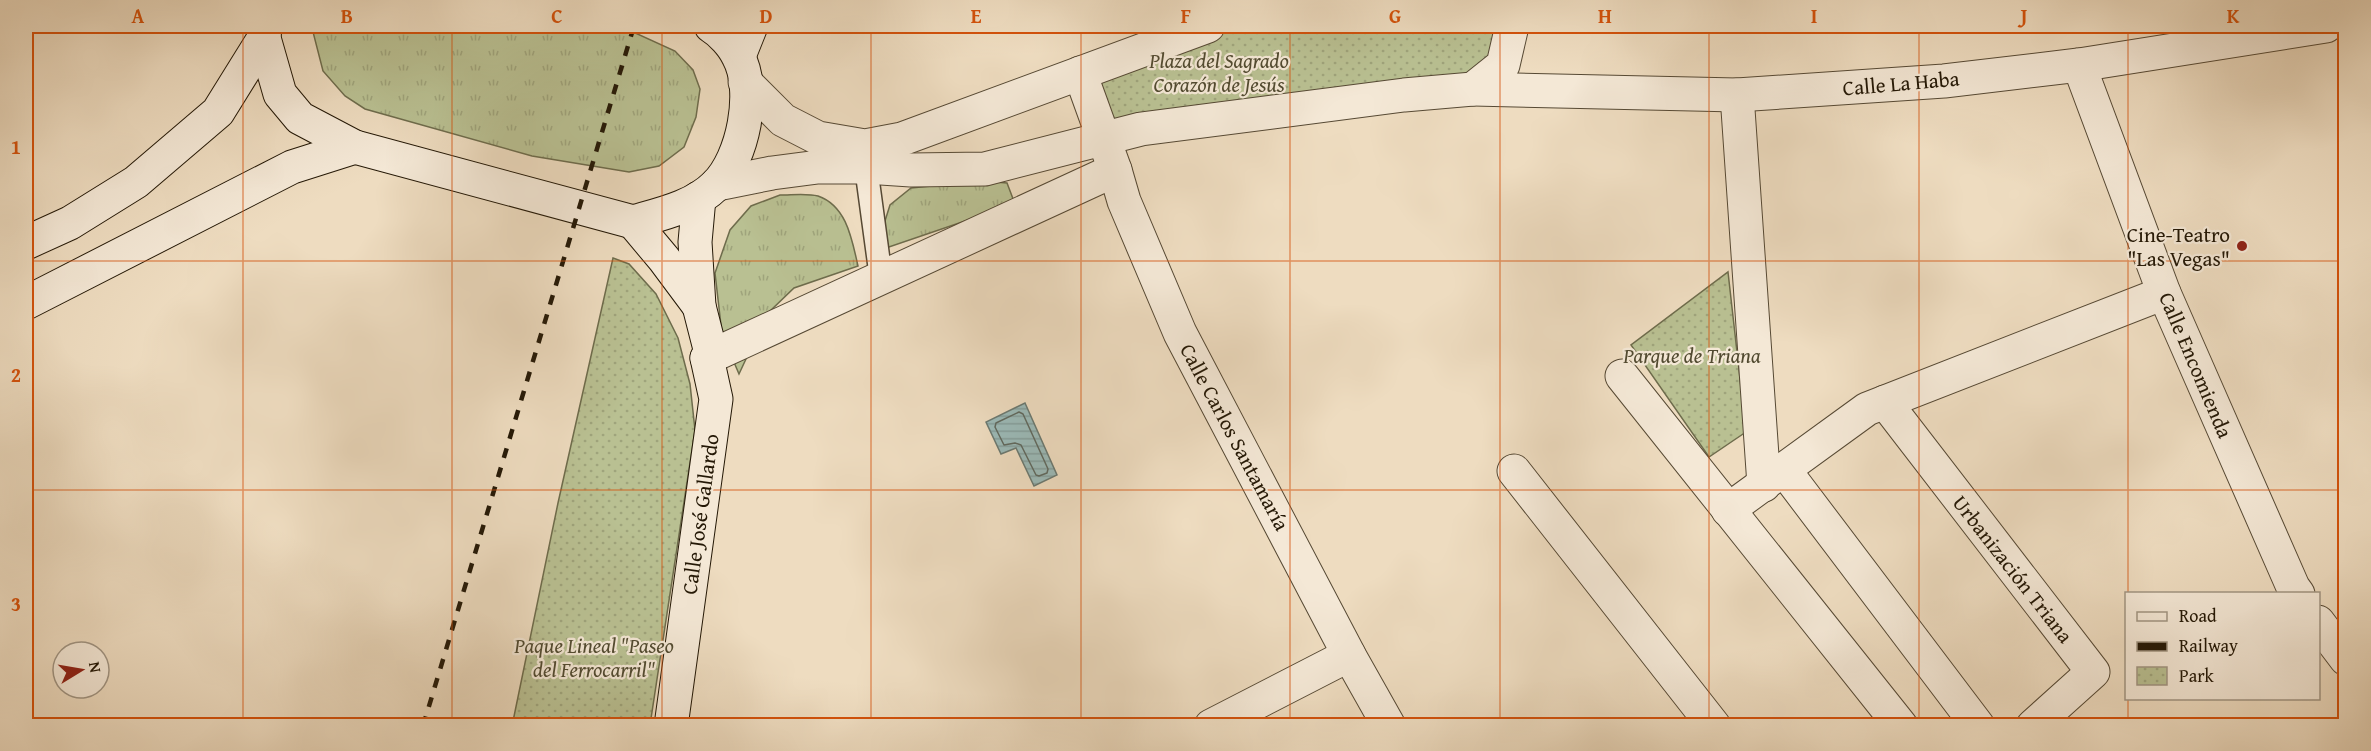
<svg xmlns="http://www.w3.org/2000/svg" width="2371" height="751" font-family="'Gentium Book Plus',serif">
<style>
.grass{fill:url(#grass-tufts);stroke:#6e6c4c;stroke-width:1.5}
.park{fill:url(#park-dots);stroke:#6e6c4c;stroke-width:1.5}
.water{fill:url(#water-rules);stroke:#6b7971;stroke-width:1.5}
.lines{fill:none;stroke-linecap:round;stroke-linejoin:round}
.shore{stroke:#60695f;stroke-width:1.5}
.lane-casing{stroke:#564934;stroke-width:25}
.street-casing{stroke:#564934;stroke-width:35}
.secondary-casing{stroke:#241806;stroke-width:35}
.lane{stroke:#f4e8d6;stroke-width:22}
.street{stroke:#f4e8d6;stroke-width:33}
.secondary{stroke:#f4e8d6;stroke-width:33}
.rail{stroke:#241806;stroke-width:4.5;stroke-dasharray:10 10;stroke-linecap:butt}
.grid{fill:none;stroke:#d4520b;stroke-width:1.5;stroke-opacity:0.55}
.poi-dot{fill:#8f2418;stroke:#f4e8d6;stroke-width:2}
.labels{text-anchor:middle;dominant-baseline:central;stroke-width:4.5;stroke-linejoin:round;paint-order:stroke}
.park-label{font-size:21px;font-style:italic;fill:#514a30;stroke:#f4e8d6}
.street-label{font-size:21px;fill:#241806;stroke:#f4e8d6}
.poi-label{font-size:21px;fill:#241806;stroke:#f4e8d6;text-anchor:end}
.neatline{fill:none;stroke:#d4520b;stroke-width:2}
.grid-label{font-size:20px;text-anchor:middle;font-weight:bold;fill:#d4520b}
</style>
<defs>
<pattern id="grass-tufts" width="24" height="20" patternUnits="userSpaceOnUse" patternTransform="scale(1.5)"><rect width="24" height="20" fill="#b9c092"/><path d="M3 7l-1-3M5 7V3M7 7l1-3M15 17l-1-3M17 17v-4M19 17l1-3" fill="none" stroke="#9fa47c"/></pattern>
<pattern id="park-dots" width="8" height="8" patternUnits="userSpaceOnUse" patternTransform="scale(1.5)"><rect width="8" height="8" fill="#b9c092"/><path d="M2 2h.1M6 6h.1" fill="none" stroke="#9fa47c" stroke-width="1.8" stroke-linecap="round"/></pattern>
<pattern id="water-rules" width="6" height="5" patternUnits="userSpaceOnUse" patternTransform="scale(1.5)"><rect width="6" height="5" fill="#9bbab8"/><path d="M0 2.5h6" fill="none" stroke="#859f9d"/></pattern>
</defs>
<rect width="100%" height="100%" fill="#eedcc0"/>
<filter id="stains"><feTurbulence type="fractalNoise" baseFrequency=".00333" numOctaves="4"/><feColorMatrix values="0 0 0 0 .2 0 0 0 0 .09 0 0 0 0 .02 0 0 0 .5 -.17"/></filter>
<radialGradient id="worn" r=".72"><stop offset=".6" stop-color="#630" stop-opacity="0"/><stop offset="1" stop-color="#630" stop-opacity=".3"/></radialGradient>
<g class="grass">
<path d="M313 26H620L675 51 693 70 700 89 696 117 684 147 659 166 629 172 532 156 365 109 345 96 323 71 313 32Z"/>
<path d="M983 181 1007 183 1015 204 886 248 884 224 890 205 911 188Z"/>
<path d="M780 195C792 195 807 193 818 196 847 206 852 240 858 266L794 288 767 314 739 374 722 334 715 273 730 230 751 206Z"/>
</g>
<g class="park">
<path d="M1208 26H1512L1473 89 1103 139 1080 73Z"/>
<path d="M613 258 629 264 656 294 678 338 690 384 695 430 650 725 512 726 558 503Z"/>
<path d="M1728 272 1746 432 1709 457 1631 345Z"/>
</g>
<path class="water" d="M1025 403 1057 475 1034 486 1016 448 1001 454 986 422Z"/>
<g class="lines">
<path class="shore" d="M1019 412 1023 414 1048 469 1047 473 1039 476 1036 475 1021 445 1015 443 1004 445 995 427 996 423Z"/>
<defs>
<path id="lane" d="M866 167 881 278"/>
<g id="street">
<path d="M2079 65 2164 293 2293 587 2298 594"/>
<path d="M1080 73 1115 170 1124 201 1180 333 1349 655 1389 726"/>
<path d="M745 82 783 120 818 138 865 146 902 139 1208 26"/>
<path d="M1473 89 1737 95 1944 81 2079 65 2326 26"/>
<path d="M1737 95 1764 485"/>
<path d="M717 184 772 173 818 167H866L911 170 985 169 1141 129 1404 95 1473 89 1503 65 1512 26"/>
<path d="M707 358 1115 170"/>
<path d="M1622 376 1901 726"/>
<path d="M1885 402 2093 672 2033 726"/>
<path d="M1514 471 1714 726"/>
<path d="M1785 471 1978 726"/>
<path d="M1728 510 1867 409 2164 293"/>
<path d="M2318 622 2346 659"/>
<path d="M1211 726 1349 655"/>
</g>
<g id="secondary">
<path d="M265 26 264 38 280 94 300 118 355 147 633 222C661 214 694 207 716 185 743 159 757 90 738 56 733 45 721 32 711 26"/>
<path d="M739 56 751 26"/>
<path d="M633 222 664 259 699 306"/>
<path d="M26 243 70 223 136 182 218 112 264 38"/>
<path d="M26 303 292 167 355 147"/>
<path d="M671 726 716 399 707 358 711 353 699 306 695 242 699 198"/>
</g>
</defs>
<use href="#lane" class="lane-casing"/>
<use href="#street" class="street-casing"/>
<use href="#secondary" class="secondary-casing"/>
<use href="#lane" class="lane"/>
<use href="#street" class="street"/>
<use href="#secondary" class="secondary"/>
<path class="rail" d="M423 726 634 26"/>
</g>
<path class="grid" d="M243 26V726M452 26V726M662 26V726M871 26V726M1081 26V726M1290 26V726M1500 26V726M1709 26V726M1919 26V726M2128 26V594M26 261H2346M26 490H2346M2128 698V726"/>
<circle class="poi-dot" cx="2242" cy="246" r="6"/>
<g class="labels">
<g class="park-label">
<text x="1219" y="60">Plaza del Sagrado<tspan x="1219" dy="24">Corazón de Jesús</tspan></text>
<text x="1692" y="355">Parque de Triana</text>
<text x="594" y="645">Paque Lineal "Paseo<tspan x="594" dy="24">del Ferrocarril"</tspan></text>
</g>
<g class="street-label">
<text transform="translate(1901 83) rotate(-5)">Calle La Haba</text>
<text transform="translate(2196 365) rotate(67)">Calle Encomienda</text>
<text transform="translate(1235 437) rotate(62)">Calle Carlos Santamaría</text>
<text transform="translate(700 514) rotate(-82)">Calle José Gallardo</text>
<text transform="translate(2013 569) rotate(52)">Urbanización Triana</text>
</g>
<g class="poi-label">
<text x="2230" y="234">Cine-Teatro<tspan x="2230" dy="24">"Las Vegas"</tspan></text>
</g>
</g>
<rect width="2371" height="751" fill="none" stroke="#eedcc0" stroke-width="66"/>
<rect x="2125" y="592" width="195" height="108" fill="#f4e8d6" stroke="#a19583" stroke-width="1.5"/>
<rect x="2137" y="612" width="30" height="9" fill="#f4e8d6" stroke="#a19583" stroke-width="1.5"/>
<text x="2179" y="622" font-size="18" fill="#241806">Road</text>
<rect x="2137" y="642" width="30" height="9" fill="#241806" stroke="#a19583" stroke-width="1.5"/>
<text x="2179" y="652" font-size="18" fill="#241806">Railway</text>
<rect x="2137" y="667" width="30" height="18" fill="url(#park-dots)" stroke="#a19583" stroke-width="1.5"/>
<text x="2179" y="682" font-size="18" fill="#241806">Park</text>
<g transform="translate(81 670) rotate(79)"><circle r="28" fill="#f4e8d6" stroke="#a19583" stroke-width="1.5"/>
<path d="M0-4.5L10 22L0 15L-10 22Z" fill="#8f2418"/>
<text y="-9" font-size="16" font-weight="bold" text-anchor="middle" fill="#241806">N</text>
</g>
<rect x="33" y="33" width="2305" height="685" class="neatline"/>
<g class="grid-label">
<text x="138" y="23">A</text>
<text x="347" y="23">B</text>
<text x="557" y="23">C</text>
<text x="766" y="23">D</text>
<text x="976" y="23">E</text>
<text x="1186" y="23">F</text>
<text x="1395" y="23">G</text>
<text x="1605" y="23">H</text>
<text x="1814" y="23">I</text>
<text x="2024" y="23">J</text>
<text x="2233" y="23">K</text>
<text x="16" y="154">1</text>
<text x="16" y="382">2</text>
<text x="16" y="611">3</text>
</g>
<rect width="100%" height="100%" filter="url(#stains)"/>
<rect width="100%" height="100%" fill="url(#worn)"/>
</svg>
